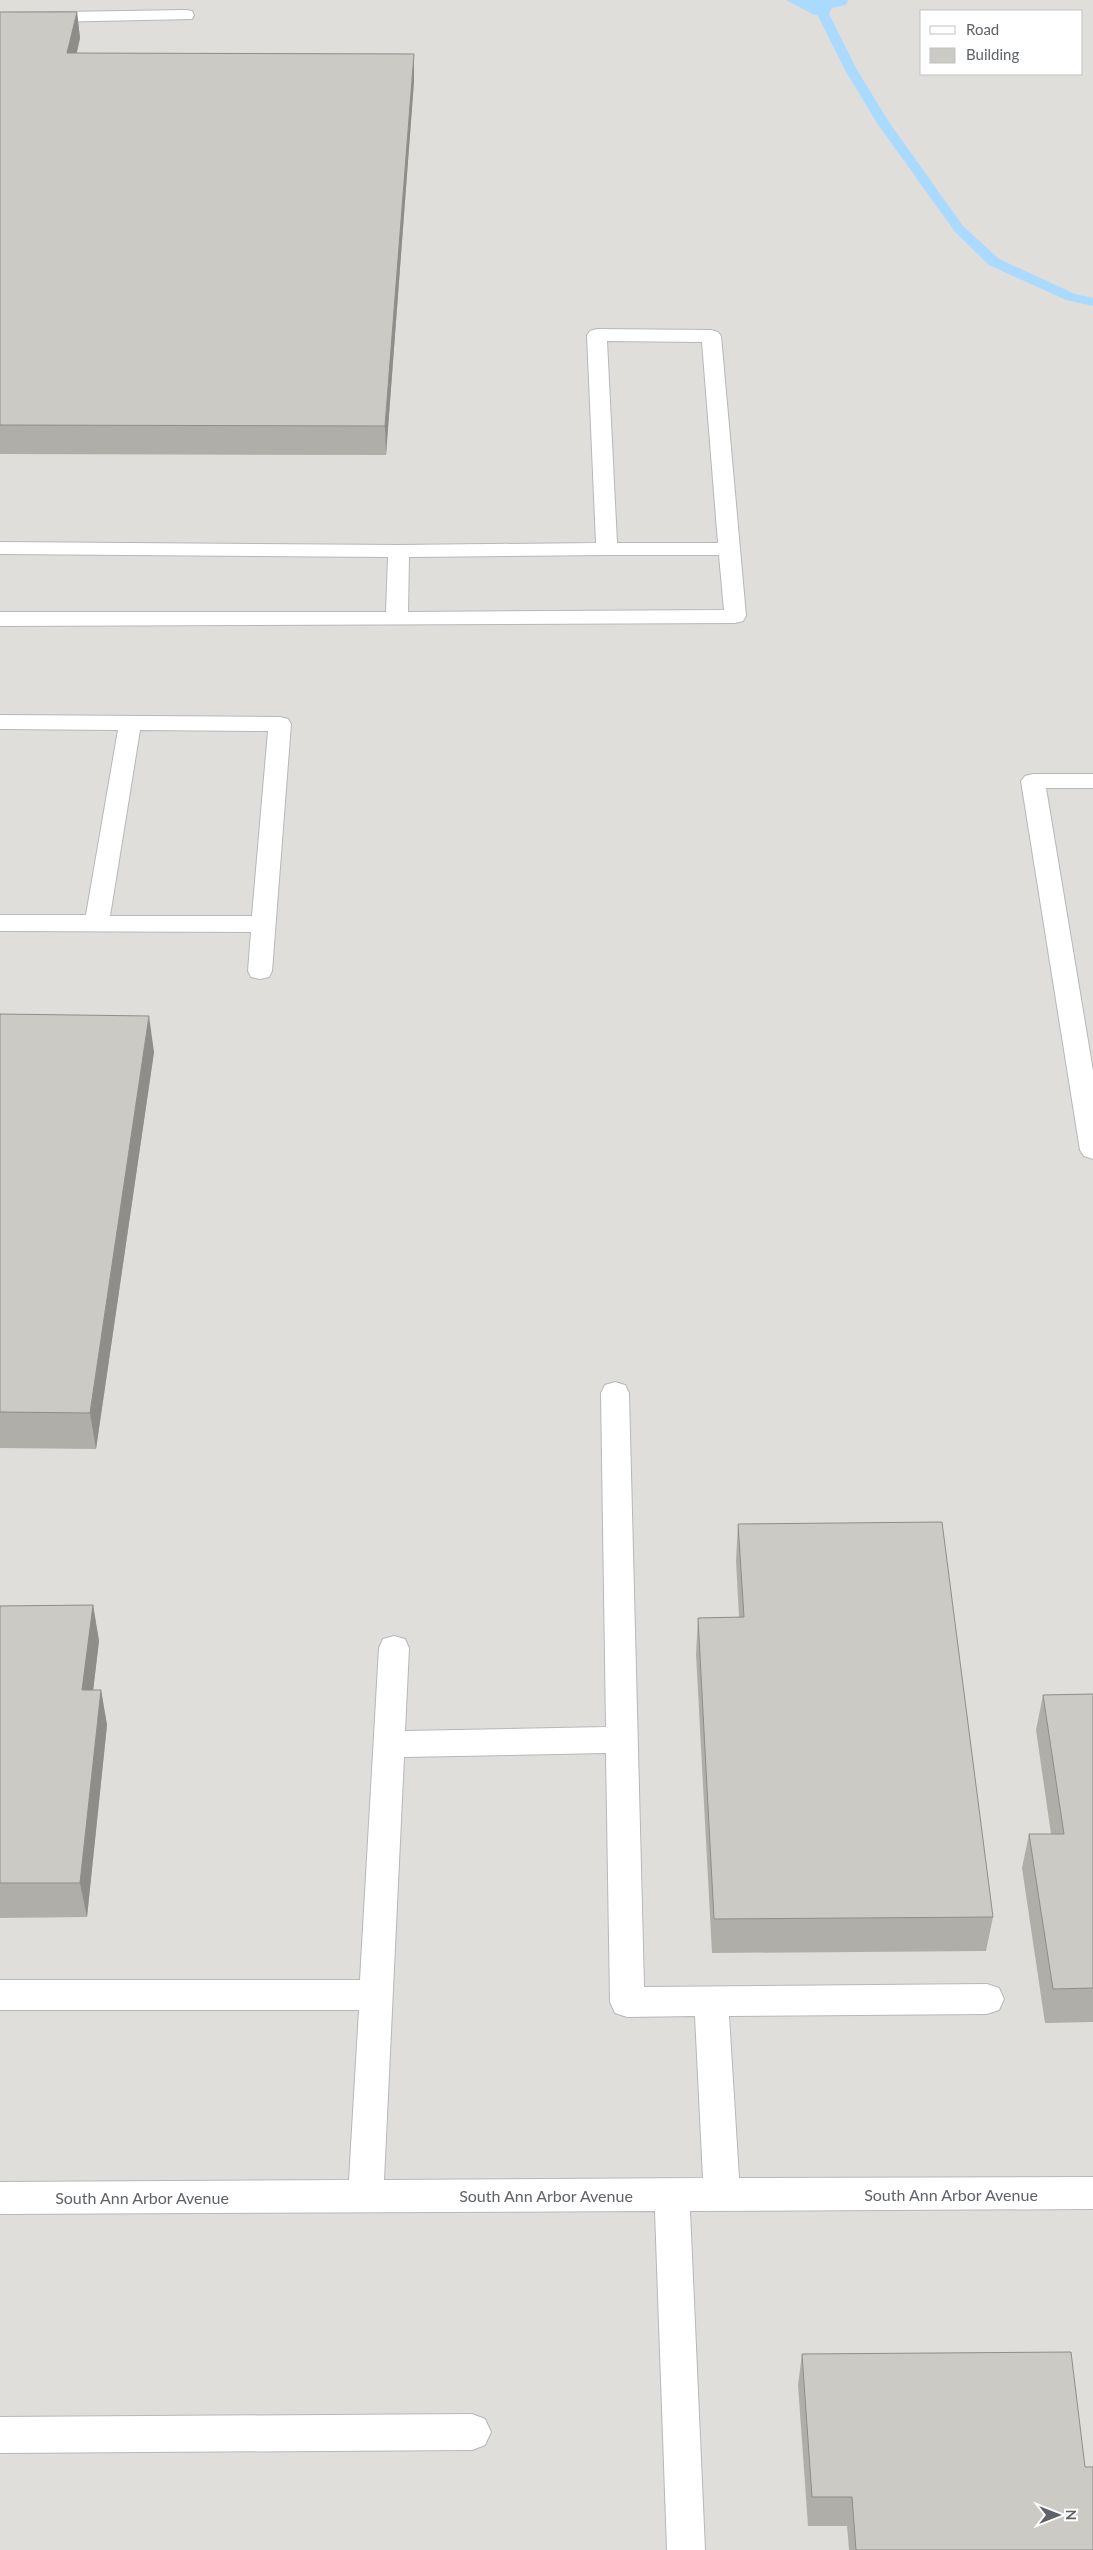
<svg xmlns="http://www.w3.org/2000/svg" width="1093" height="2550" font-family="Lato,sans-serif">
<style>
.industrial{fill:#e0deda;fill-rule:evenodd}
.water{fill:#aadaff}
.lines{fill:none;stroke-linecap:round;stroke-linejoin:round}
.stream{fill:#aadaff;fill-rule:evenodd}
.minor-casing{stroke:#b5b8bc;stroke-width:2}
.minor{fill:#fff;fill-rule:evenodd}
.wall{fill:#afaea9}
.shaded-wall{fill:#8f8d8a}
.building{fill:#cccac5;stroke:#8f8d8a}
.labels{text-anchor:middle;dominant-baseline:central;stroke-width:4;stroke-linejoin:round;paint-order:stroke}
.near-street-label{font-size:16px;fill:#5f6368;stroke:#fff}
</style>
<rect width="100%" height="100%" fill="#f1efe8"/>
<path class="industrial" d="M0 0H1093V2550H0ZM922 11H1082V74H922Z"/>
<path class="water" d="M786 0H849L845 5 832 8 828 15H814Z"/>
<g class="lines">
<path class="stream" d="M810 0H822L857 70 889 122 963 226 999 259 1075 294 1093 298V306L1066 300 989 265 955 232 877 123 845 70Z"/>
<defs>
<g id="minor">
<path d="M186 10 192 11 194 15 192 19 0 23V13Z"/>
<path d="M597 329 711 330 718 332 721 336 746 616 743 621 735 623 0 626V612H386L388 557 0 554V542L399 545 596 543 587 335 590 331ZM607 341 702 342 718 543H617ZM607 555H719L724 610 408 612 409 557Z"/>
<path d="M0 715 280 717 288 719 291 724 272 971 269 977 260 979 251 977 248 971 251 932 0 931V915H86L118 730 0 729ZM140 730 268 731 252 916H110Z"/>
<path d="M1033 774H1093V788H1046L1093 1071V1159L1084 1156 1080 1150 1021 781 1025 776Z"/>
<path d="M615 1382 625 1385 629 1393 644 1987 987 1984 999 1988 1004 1999 999 2010 987 2014 729 2016 739 2178 1093 2177V2209L690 2211 705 2550H667L655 2211 0 2214V2182L349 2180 359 2010H0V1980H360L379 1648 383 1639 394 1636 405 1639 409 1648 405 1731 606 1727 601 1393 605 1385ZM606 1753 610 2002 615 2013 627 2017 695 2016 703 2178 384 2180 404 1757Z"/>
<path d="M472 2414 485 2419 491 2432 485 2445 472 2450 0 2453V2417Z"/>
</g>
</defs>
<use href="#minor" class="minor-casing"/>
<use href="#minor" class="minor"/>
</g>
<g class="wall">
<path d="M0 12H77L80 38 77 53 414 54V81L386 455 0 454Z"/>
<path d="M0 1014 154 1052 96 1449 0 1448Z"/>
<path d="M738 1524 993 1917 986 1951 712 1953 696 1654 698 1618 739 1617 736 1560Z"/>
<path d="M93 1605 99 1641 93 1690H101L107 1725 87 1917 0 1918V1606Z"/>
<path d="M1093 1694V2022L1045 2023 1022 1868 1029 1834H1051L1036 1730 1043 1695Z"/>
<path d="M802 2354 1085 2467 1093 2550H849L847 2526H808L798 2385Z"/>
</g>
<g class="shaded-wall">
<path d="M77 12 80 38 70 80 67 53Z"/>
<path d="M414 54V81L386 455 385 426Z"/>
<path d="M149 1016 154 1052 96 1449 90 1413Z"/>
<path d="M93 1605 99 1641 89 1725 82 1690Z"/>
<path d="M101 1690 107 1725 87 1917 80 1883Z"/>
</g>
<g class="building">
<path d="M0 12H77L67 53 414 54 385 426 0 425Z"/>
<path d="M0 1014 149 1016 90 1413 0 1412Z"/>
<path d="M942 1522 993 1917 714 1919 698 1618 744 1617 738 1524Z"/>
<path d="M93 1605 82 1690H101L80 1883H0V1606Z"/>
<path d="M1093 1694V1988L1053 1989 1029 1834H1064L1043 1695Z"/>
<path d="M1071 2352 1085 2467H1093V2550H856L852 2497H812L802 2354Z"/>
</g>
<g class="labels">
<g class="near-street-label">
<text x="951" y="2194">South Ann Arbor Avenue</text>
<text x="546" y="2195">South Ann Arbor Avenue</text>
<text x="142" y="2197">South Ann Arbor Avenue</text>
</g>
</g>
<rect x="920" y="10" width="162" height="65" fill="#ffffff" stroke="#bfc1c3"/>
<rect x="930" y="26" width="25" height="8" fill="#ffffff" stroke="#bfc1c3"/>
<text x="966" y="35" font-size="15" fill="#5f6368">Road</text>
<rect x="930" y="48" width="25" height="15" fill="#cccac5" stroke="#bfc1c3"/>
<text x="966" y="60" font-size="15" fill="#5f6368">Building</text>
<g transform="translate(1058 2515) rotate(90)" stroke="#ffffff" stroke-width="4" paint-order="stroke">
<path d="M0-4L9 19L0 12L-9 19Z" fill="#5f6368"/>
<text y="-8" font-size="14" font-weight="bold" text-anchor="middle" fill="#5f6368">N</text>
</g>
</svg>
